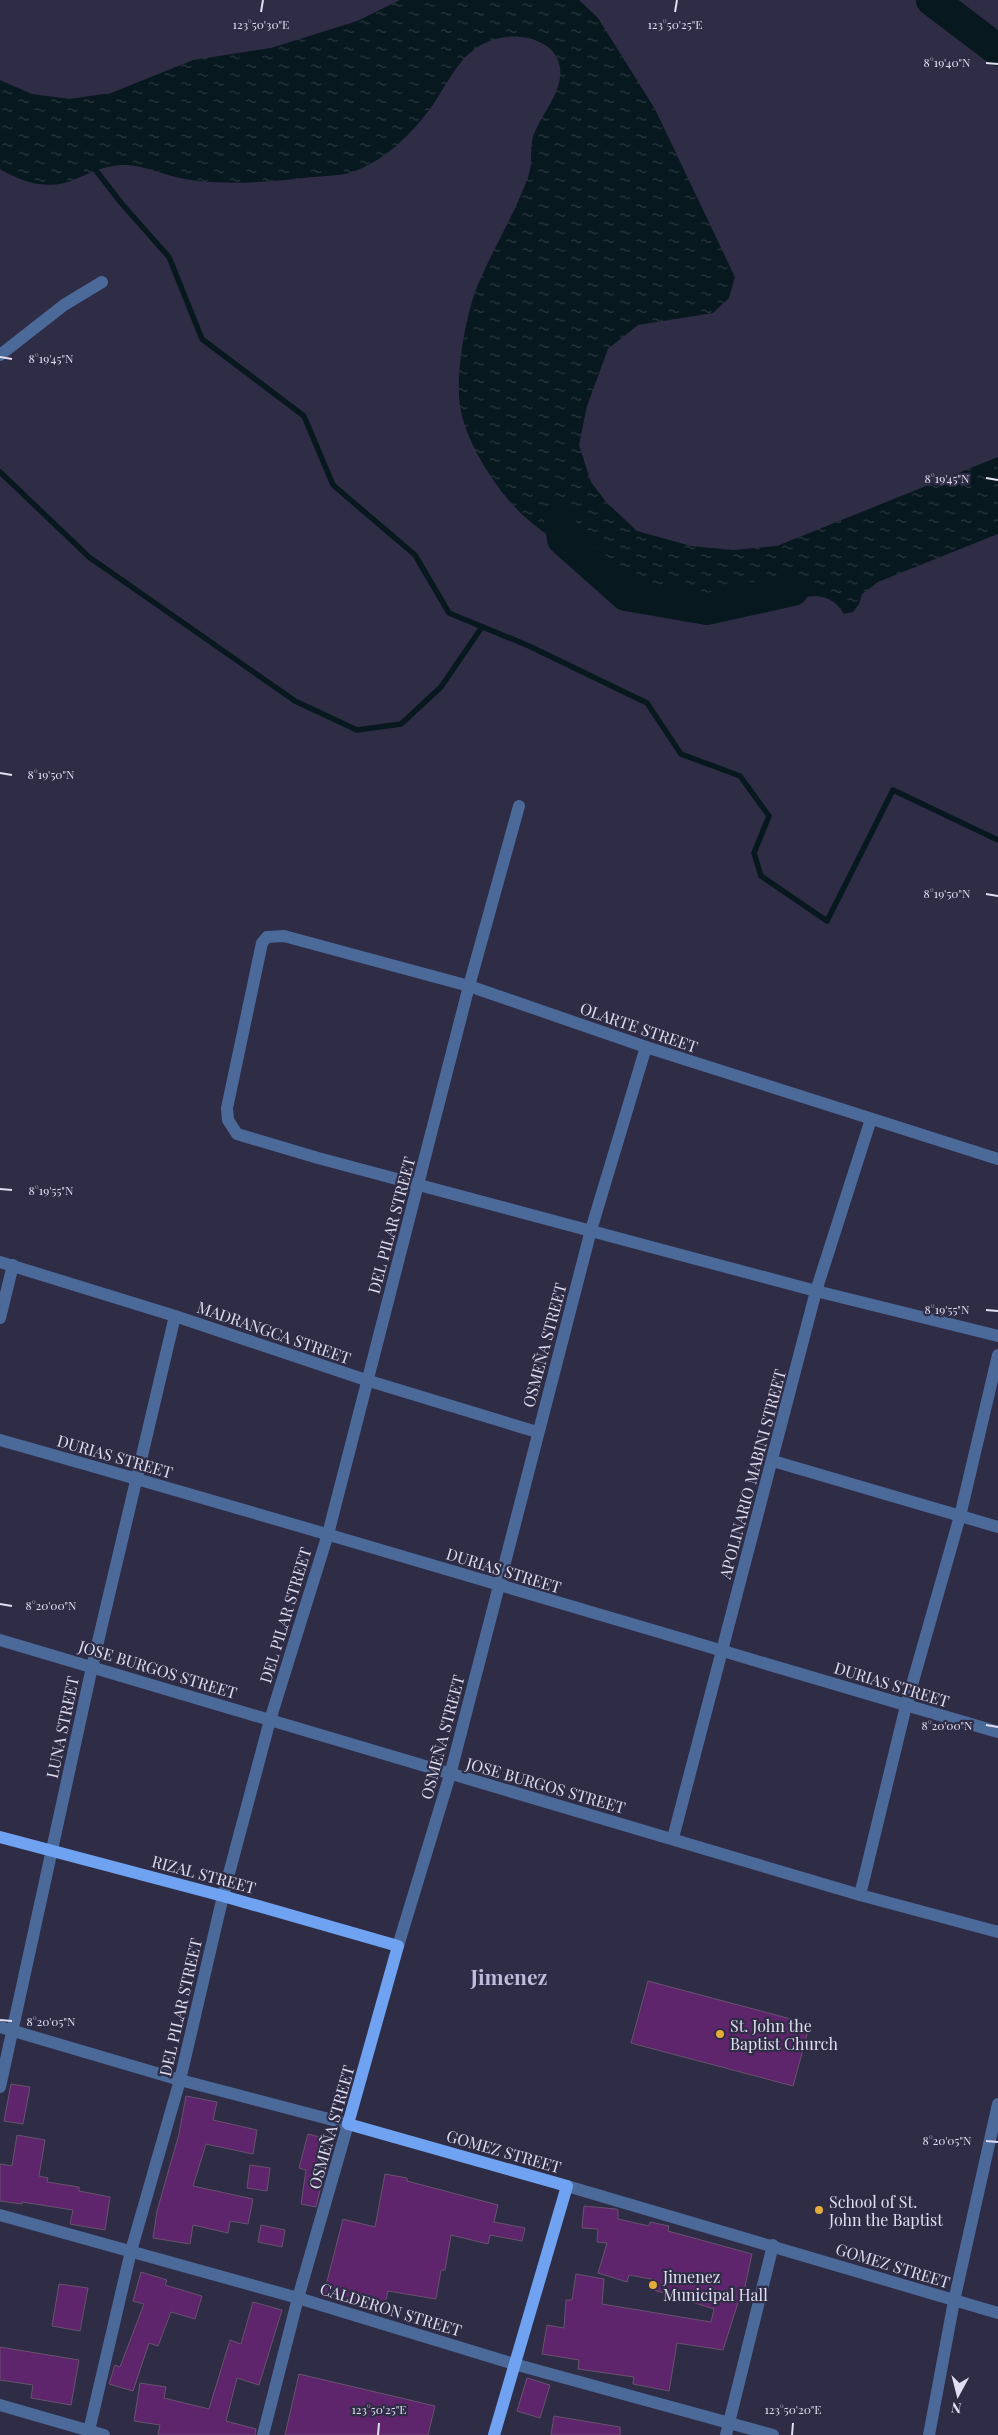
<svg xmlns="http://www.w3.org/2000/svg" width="998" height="2435" font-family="'Playfair Display',serif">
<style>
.water{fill:url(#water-ripples)}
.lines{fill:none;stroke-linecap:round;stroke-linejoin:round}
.stream{stroke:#08181f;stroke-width:5.5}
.river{stroke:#08181f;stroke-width:32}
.building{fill:#5f256c;stroke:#67536c}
.minor{stroke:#4b6a9a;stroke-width:12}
.major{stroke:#6fa2f1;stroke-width:12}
.ticks{fill:none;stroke:#e0def0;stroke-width:2}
.poi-dot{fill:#e5ad35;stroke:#2f2c46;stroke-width:2}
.labels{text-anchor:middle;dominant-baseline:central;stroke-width:4.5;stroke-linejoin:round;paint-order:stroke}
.street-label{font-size:16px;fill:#e0def0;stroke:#2f2c46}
.poi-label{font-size:16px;fill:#e0def0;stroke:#2f2c46;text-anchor:start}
.district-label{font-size:21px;font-weight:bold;fill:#bebbdd;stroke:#2f2c46}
.ticks-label{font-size:12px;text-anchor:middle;fill:#e0def0;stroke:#2f2c46;stroke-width:4.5;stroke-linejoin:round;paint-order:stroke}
</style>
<defs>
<pattern id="water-ripples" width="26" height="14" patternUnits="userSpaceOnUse" patternTransform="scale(1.25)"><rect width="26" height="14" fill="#08181f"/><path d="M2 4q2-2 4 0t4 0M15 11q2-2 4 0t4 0" fill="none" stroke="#2c3940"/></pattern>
</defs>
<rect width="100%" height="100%" fill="#2f2c46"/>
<path class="water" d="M400 0H579L598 18 655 109 735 277 729 298 713 313 638 325 608 349 587 406 579 445 591 482 606 502 637 531 691 546 733 550 777 546 998 457V534L878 582 862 594 859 604 853 612 844 614C823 580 793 606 762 603 751 602 738 593 726 595 719 597 714 604 706 604 696 605 688 595 678 594 676 594 674 596 671 596 659 597 638 590 628 585 615 578 602 569 590 561 563 545 533 528 512 504 490 479 465 439 460 406 455 374 466 312 479 282 494 247 514 215 527 180 534 163 529 152 533 137 540 115 563 93 560 68 557 41 522 33 500 38 461 46 451 80 430 109 410 136 382 163 349 173 337 176 323 176 312 177 268 182 228 186 185 179 166 176 146 166 127 165 109 164 94 171 78 178 51 191 25 184 0 169V80L32 94 69 99 111 93 193 60 271 48 357 21Z"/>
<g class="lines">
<g class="stream">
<path d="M91 164 122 204 169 257 202 339 304 416 333 485 415 555 449 613 529 646 647 703 681 754 740 776 769 816 754 853 761 876 827 921 893 790 998 840"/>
<path d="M0 472 89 557 295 701 357 730 401 724 441 687 482 627"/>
</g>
<g class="river">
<path d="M932 0 998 50"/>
<path d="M560 521 563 539 626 595 707 609 793 590"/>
</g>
</g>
<g class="building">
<path d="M648 1981 810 2024 793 2086 631 2043Z"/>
<path d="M11 2084 30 2087 23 2124 4 2121Z"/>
<path d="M186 2096 217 2102 213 2120 257 2130 253 2154 206 2144 193 2186 253 2199 248 2224 230 2221 228 2233 193 2225 190 2244 153 2238 157 2211 179 2134Z"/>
<path d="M308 2134 332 2140 316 2207 301 2204 306 2170 299 2168Z"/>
<path d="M17 2135 45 2140 39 2176 48 2178 47 2182 79 2187V2191L110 2197 105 2230 70 2224 73 2210 22 2202V2204L0 2201V2164L12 2166Z"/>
<path d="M250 2165 270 2168 267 2191 247 2188Z"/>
<path d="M385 2174 407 2178V2181L498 2205 494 2222 525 2228 522 2241 490 2235 488 2244 451 2235 445 2270H441L436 2299 388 2291 383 2312 323 2297 343 2219 375 2227Z"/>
<path d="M584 2206 616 2209 618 2210V2219L649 2226 650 2222 669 2226 668 2231 752 2254 744 2291 742 2290 723 2350 677 2343 669 2391 633 2384 634 2377 578 2369 579 2360 542 2354 547 2325 564 2328 566 2300H572L576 2274 604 2279 602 2304 711 2322 714 2309 654 2290 656 2280 629 2275 627 2282 598 2273 607 2243 597 2242 598 2229 582 2228Z"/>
<path d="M261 2225 285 2230 282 2247 258 2242Z"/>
<path d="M141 2272 167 2280 165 2285 202 2296 195 2319 171 2312 158 2346 149 2343 133 2391 109 2384 115 2365 120 2367 144 2304 133 2301Z"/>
<path d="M59 2284 88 2288 80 2331 52 2326Z"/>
<path d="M253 2302 282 2310 259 2385 237 2378 226 2421 256 2429 255 2435H158L160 2425 134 2421 140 2383 166 2387 164 2398 209 2409 230 2340 241 2344Z"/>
<path d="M0 2347 79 2360 71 2405 31 2398 33 2385 0 2380Z"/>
<path d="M299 2374 435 2406 428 2435H285Z"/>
<path d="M527 2378 550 2385 540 2418 517 2411Z"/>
<path d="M554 2416 620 2427V2435H551Z"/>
</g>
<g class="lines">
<g class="minor">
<path d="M0 355 64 305 102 282"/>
<path d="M998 1159 646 1047 469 986 284 936 267 937 262 943 227 1108 228 1120 237 1134 318 1158 816 1291 998 1336"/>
<path d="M0 1262 175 1316 366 1380 537 1432"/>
<path d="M0 1318 13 1265"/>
<path d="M0 1440C334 1534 665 1635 998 1732"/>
<path d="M773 1461 998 1527"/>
<path d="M0 1640 860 1895 998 1932"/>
<path d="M673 1838 816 1291 871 1119"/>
<path d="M860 1895 906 1706 960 1516 998 1355"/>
<path d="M398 1946 450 1775 591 1230 646 1047"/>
<path d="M0 2027 180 2080 348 2124 298 2298 263 2435"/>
<path d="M0 2087 92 1667 175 1316"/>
<path d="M567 2186 998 2313"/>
<path d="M0 2215 298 2298 514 2364 773 2435"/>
<path d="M0 2405 104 2435"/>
<path d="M88 2435 131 2251 180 2080 223 1896 270 1720 328 1534 469 986 519 806"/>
<path d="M726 2435 773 2245"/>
<path d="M929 2435 954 2301 998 2104"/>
</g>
<path class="major" d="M0 1837 223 1896 398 1946 348 2124 567 2186 494 2435"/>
</g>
<path class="ticks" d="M261 12 263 0M675 12 677 0M986 63 998 64M0 357 12 359M986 478 998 480M0 773 12 775M986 894 998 896M0 1189 12 1190M986 1310 998 1311M0 1604 12 1606M986 1725 998 1727M0 2020 12 2021M986 2141 998 2142M378 2435 379 2423M792 2435 793 2423"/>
<g class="poi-dot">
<circle cx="720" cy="2034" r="5"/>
<circle cx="819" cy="2210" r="5"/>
<circle cx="653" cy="2285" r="5"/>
</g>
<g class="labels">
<g class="street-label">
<text transform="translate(639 1027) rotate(19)">OLARTE STREET</text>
<text transform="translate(391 1225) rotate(-75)">DEL PILAR STREET</text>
<text transform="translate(274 1332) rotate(19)">MADRANGCA STREET</text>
<text transform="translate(544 1345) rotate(-75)">OSMEÑA STREET</text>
<text transform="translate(115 1456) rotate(16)">DURIAS STREET</text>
<text transform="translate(752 1474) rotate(-75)">APOLINARIO MABINI STREET</text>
<text transform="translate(504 1570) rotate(17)">DURIAS STREET</text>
<text transform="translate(285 1615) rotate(-73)">DEL PILAR STREET</text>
<text transform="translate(158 1669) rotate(17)">JOSE BURGOS STREET</text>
<text transform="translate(892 1684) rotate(17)">DURIAS STREET</text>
<text transform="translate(62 1727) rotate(-78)">LUNA STREET</text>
<text transform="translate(442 1737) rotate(-75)">OSMEÑA STREET</text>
<text transform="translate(546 1785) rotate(16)">JOSE BURGOS STREET</text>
<text transform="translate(204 1874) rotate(15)">RIZAL STREET</text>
<text transform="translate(180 2007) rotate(-77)">DEL PILAR STREET</text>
<text transform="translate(331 2127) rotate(-74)">OSMEÑA STREET</text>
<text transform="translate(504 2151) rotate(16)">GOMEZ STREET</text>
<text transform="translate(893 2265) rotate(17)">GOMEZ STREET</text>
<text transform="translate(391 2309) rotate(17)">CALDERON STREET</text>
</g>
<g class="poi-label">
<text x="730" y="2025">St. John the<tspan x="730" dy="18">Baptist Church</tspan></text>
<text x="829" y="2201">School of St.<tspan x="829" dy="18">John the Baptist</tspan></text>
<text x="663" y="2276">Jimenez<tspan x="663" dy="18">Municipal Hall</tspan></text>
</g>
<g class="district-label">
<text x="509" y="1976">Jimenez</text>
</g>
</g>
<g class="ticks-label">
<text x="261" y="29">123°50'30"E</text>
<text x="675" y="29">123°50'25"E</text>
<text x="947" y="67">8°19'40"N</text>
<text x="51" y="363">8°19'45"N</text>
<text x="947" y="483">8°19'45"N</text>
<text x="51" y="779">8°19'50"N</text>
<text x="947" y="898">8°19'50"N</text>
<text x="51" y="1195">8°19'55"N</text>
<text x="947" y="1314">8°19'55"N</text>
<text x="51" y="1610">8°20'00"N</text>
<text x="947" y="1730">8°20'00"N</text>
<text x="51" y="2026">8°20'05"N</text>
<text x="947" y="2145">8°20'05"N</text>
<text x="379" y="2414">123°50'25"E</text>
<text x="793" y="2414">123°50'20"E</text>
</g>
<g transform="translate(958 2395) rotate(187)" stroke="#2f2c46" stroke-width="4" paint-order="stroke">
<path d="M0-4L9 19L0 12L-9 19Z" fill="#e0def0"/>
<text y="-8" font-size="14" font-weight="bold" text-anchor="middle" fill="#e0def0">N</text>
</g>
</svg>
